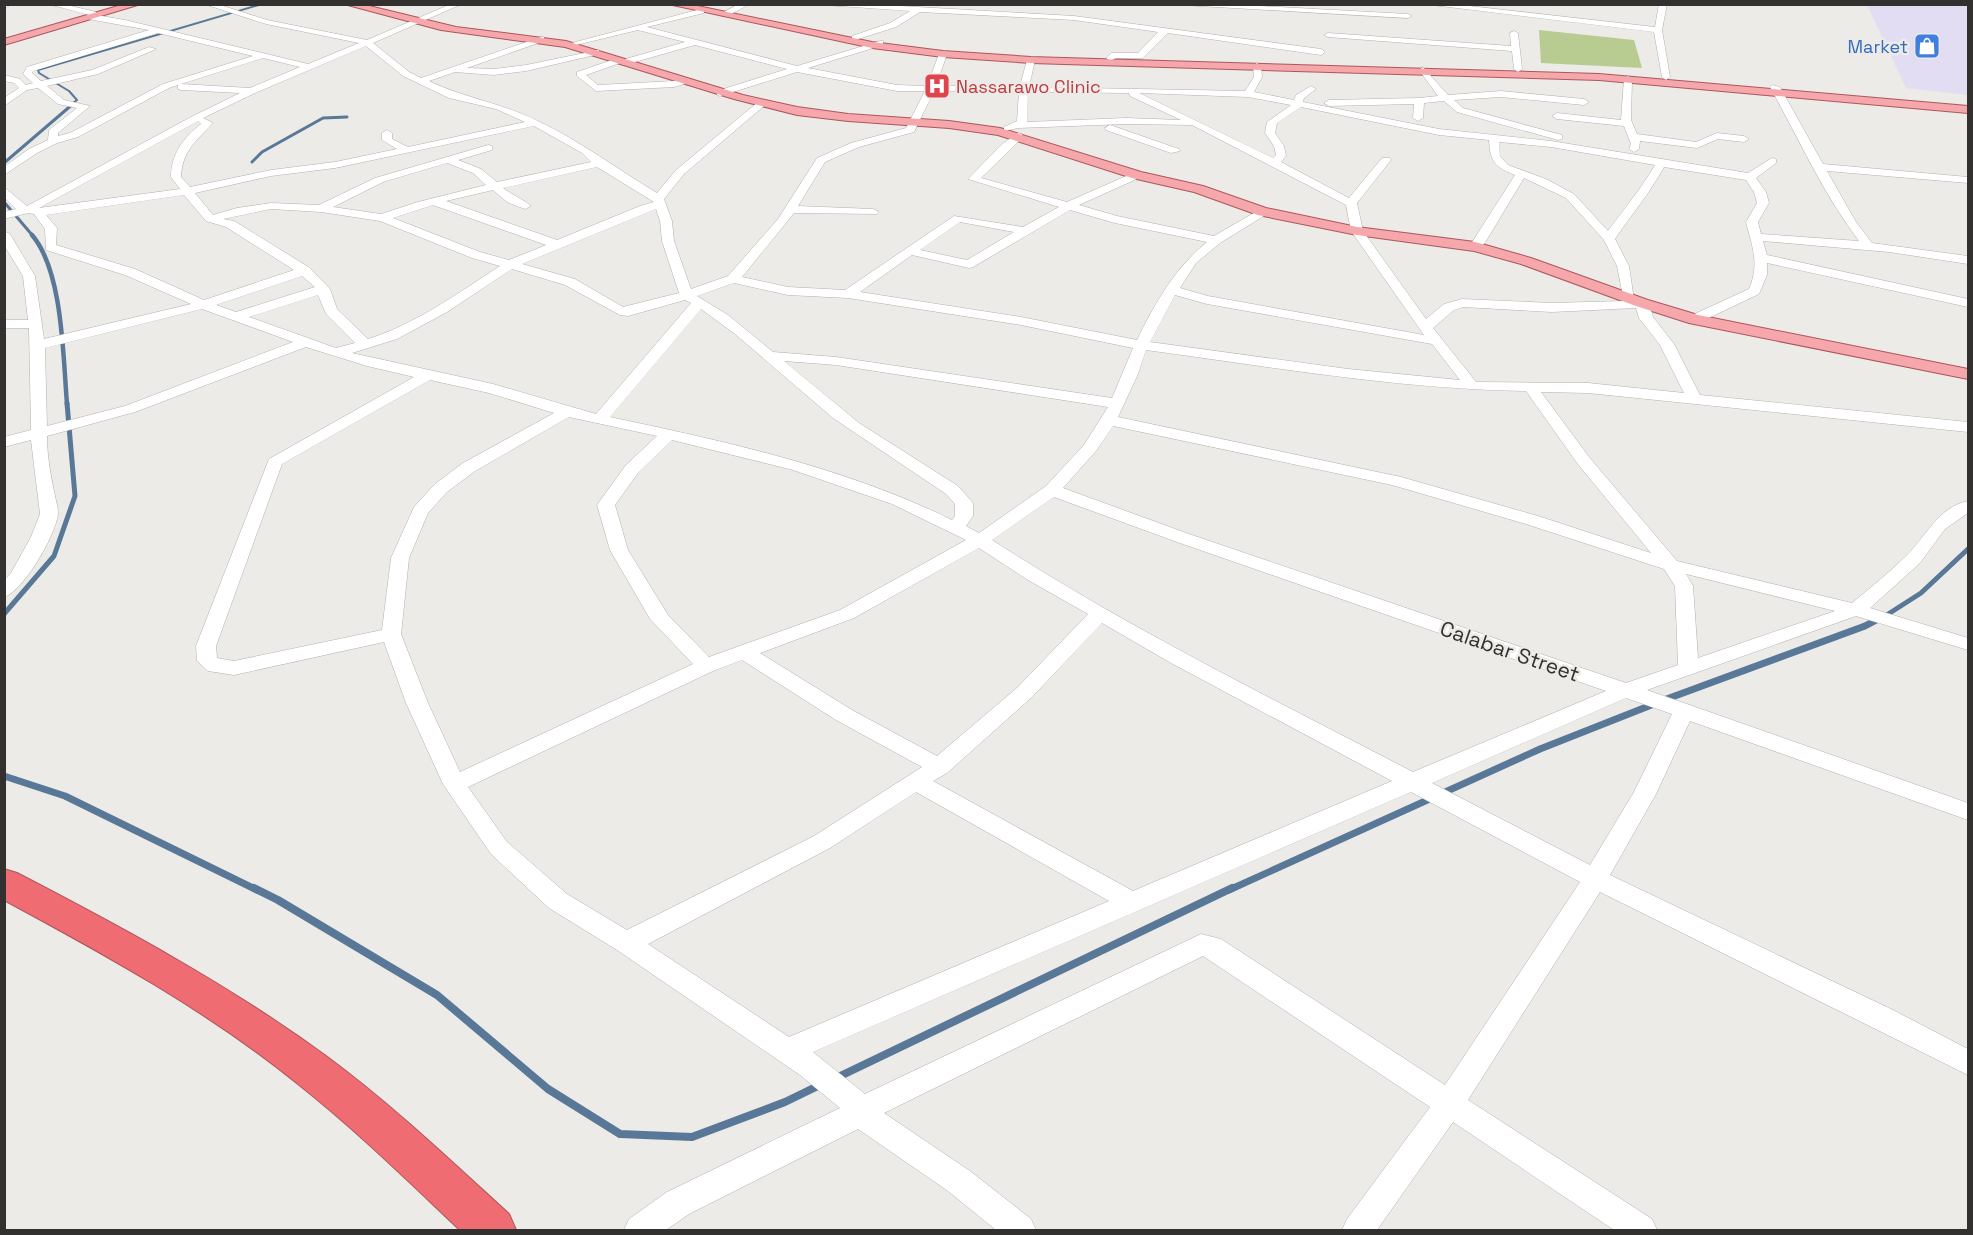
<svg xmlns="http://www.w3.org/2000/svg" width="1973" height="1235" font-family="'Space Grotesk',sans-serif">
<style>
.commercial{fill:#e3ddf3}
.green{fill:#b8cc92}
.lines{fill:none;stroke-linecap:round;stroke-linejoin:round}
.stream-far5{stroke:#597898;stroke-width:2}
.stream-far4{stroke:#597898;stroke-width:3}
.stream-far3{stroke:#597898;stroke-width:4.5}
.stream-far2{stroke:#597898;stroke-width:5}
.stream-far1{stroke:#597898;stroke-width:7}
.stream{stroke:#597898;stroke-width:8}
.minor-casing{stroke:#b3b1ae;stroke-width:1}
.major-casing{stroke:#ad575c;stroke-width:2}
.highway-casing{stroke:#ad575c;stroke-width:2}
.minor{fill:#fff;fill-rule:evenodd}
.major{fill:#f5a7ab;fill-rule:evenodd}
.highway{fill:#ef6c73;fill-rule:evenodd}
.labels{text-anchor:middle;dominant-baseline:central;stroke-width:5;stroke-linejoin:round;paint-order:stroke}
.far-shop-label{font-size:18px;fill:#366cbe;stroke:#edebe7;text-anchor:end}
.far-health-label{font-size:18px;fill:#be3a42;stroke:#edebe7;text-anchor:start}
.street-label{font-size:21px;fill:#323130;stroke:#edebe7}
</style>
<rect width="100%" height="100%" fill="#edebe7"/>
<path class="commercial" d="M1867 5H1968V95L1906 88Z"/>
<path class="green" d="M1539 30 1634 40 1642 68 1541 63Z"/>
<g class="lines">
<path class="stream-far5" d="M72 104 77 100 69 91 39 73 38 70 262 4"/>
<g class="stream-far4">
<path d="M252 162 262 152 323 118 347 117"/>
<path d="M4 163 74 103"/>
<path d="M4 202 33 236"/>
</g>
<path class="stream-far3" d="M32 235C63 271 63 357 67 404"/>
<g class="stream-far2">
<path d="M4 614 54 556 75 496 67 403"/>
<path d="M1882 618 1921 593 1968 549"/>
</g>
<g class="stream-far1">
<path d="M1664 700 1865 626 1884 616"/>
<path d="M4 776 65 796 257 890"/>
<path d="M1229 890 1540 749 1654 704"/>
</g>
<g class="stream">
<path d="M254 888 278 900 437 995 548 1089 620 1134 692 1137 785 1102 822 1084"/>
<path d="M834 1079 1232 888"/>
</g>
<defs>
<g id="minor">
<path d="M4 4H13L4 8Z"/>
<path d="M48 4H63L96 12V15L125 20 308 64 359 43 266 24 204 4H217L267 20 367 40 451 4H462L373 43 409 72 421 78 541 37H544V41L467 68 494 69 526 65 599 50V54L526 71 494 75 455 72 429 81C464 98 502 103 538 121 580 141 617 169 657 193L676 170 758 102H764V106L684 174 664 199 672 221 674 241 691 289 728 276 778 219 817 158 851 143 906 128 925 91H897L797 72 720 96 717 95V91L787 69 695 45 624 65 620 63 586 75 598 85 674 81 685 78 690 81 688 83 674 87 596 91 577 76V72L615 59 622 60 685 42 638 30 568 47 564 45 701 9H704V13L647 27 797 66 880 41H883V45L808 68 897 85 927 86 939 54 943 51 947 54 936 86H1020L1027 60 1031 57 1035 60 1029 87 1245 91 1254 77 1253 66 1257 63 1261 66 1262 77 1254 92 1294 100 1296 95 1311 86 1316 89 1304 98 1303 102 1439 129 1551 141 1748 173 1772 158 1776 159V163L1756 178 1766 192 1769 203 1758 222 1761 234 1859 241C1823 194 1799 139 1770 87L1772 85 1780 87 1823 164 1968 177V183L1827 171 1856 222 1872 243 1968 256V264L1889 252 1763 241 1767 255 1968 299V307L1767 263V275L1759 294 1700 322H1690L1688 319 1690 316 1749 289C1760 264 1752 246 1746 222L1757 203 1754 192 1746 180 1664 167C1650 193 1631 215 1615 239L1629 266 1634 300 1642 299 1649 303 1653 317 1674 344 1700 395 1968 422V432L1588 393 1541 392 1589 457 1677 561 1852 603C1870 588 1889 573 1906 556 1926 537 1938 507 1968 501V513L1945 529 1920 563 1870 608 1968 638V650L1856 616 1647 690 1968 803V820L1690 721 1656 794 1610 875 1893 1010 1968 1049V1075L1600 892 1468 1100 1652 1219 1657 1230H1614L1453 1122 1377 1230H1342L1347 1219 1430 1107 1203 956 884 1113 970 1171 1031 1219 1036 1230H996L948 1191 858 1129 689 1214 666 1230H624L629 1219 667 1192 840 1108 800 1075 617 950 549 908 491 854 443 784 406 703 384 642 234 675 208 671 197 661 196 646 269 459 414 377 367 366 306 347 135 412 47 436C47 454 50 472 54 491 55 498 58 506 58 513 57 533 23 592 4 597V580L11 573 31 537 40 514 31 440 4 447V437L31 430 29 328H4V320H28L23 276 4 245V231L10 234 35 276 44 339 191 304 125 275 46 250 45 229 34 214 28 213 4 219V212L16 209 4 197V187L27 206 191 117 240 93 181 90 178 89V85L169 88 78 137 57 143 37 153 4 175V167L29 149 48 140 49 130 77 108 58 104 38 88 27 90 4 106V98L19 88 14 83 4 81V75L20 79 26 85 33 83 23 74 27 67 149 30 88 19 89 15ZM158 33 253 56 163 84 70 133 58 136V133L90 106 64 100 47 86 98 74 156 49 149 47 92 70 41 81 32 73 33 71ZM366 46 403 76 449 98 496 109 525 122 408 147 392 139V133L387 130 382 133V140L397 149 335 162 271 170 190 187 181 177C182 151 197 140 213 123L203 118 255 93ZM263 58 300 67 250 88 181 84ZM934 91 1019 92 1017 121 1004 127V131L1018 128 1126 124 1192 125 1346 205 1351 231 1424 335 1208 296 1180 288 1196 263 1220 243 1267 214V210H1259L1214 236 1117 216 1079 205 1141 177V173H1133L1067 202 981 178 1022 138V134L1018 133 1002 144 968 179 1059 207 1023 227 954 216 845 290 788 287 742 277 794 213 877 214 879 212 873 209 798 206 825 162 859 147 914 132ZM1028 92 1129 93 1130 96 1181 120 1126 118 1027 122ZM1139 93 1248 97 1291 105 1267 122 1265 133 1274 146 1276 155 1273 158ZM1301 107 1439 135 1489 140C1490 162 1495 167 1515 175L1469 247 1471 250H1479L1486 241 1524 178 1566 198 1604 240 1617 266 1624 301 1552 303 1462 299 1444 304 1426 319 1363 231 1357 203 1391 160 1390 158H1382L1349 198 1281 162 1286 156 1284 146 1275 133 1277 123ZM198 121 201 124C184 137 171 154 171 177L180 189 39 208ZM534 126 582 153 591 162 497 182 481 169 458 160 492 150V146L488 145 375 178 319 205 271 203 237 208 213 215 195 193 271 176 335 168ZM1499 142 1551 147 1655 165C1641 189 1624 209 1608 231L1574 194 1546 179 1508 165 1500 156ZM447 163 473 173 486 185 418 202 381 214 333 207 383 182ZM597 167 654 202 640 206 557 240 446 201 493 190 507 202 525 209 531 206C523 199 512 195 503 188ZM184 195 206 221 226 227 294 270 204 300 135 269 56 245 57 228 46 215ZM433 205 546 245 509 260 480 252 393 218ZM271 209 321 212 380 221 472 258 500 266C458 293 416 324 368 339L337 309 330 289 310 268 234 221 223 219ZM656 209 660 221 662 241 679 293 623 307 575 279 522 264ZM1070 210 1115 223 1207 242C1175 268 1155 303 1137 340L1021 317 860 292 912 255 969 268 973 267ZM960 222 1014 232 967 260 920 250ZM512 269 565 285 620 315 628 316 685 300 691 303 596 414 493 384 352 353 397 339 447 312ZM302 276 315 287 236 312 216 305ZM734 283 788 295 848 298 1021 325 1133 348 1112 398 836 357 773 352 728 315 697 296ZM318 295 326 314 355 343 336 348 249 317ZM1175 295 1207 304 1432 344 1460 380 1348 369 1150 342ZM1463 307 1552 312 1636 308 1639 318 1660 345 1684 393 1588 383 1476 382 1433 328 1454 310ZM202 309 293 342 125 406 47 426 45 348ZM701 309 735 334 833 418 946 494 955 504V516L952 520C844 467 727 442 610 417ZM1146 350C1272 367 1399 389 1526 391L1577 463 1651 553 1538 516 1401 477 1118 417 1138 374ZM784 361 836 365 1108 407 1084 445 1046 486 979 533 966 526 973 516V503L958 486 859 423ZM430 380 489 393 554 413 463 463 435 484 414 507 391 558 382 630 234 661 217 658 216 646 282 464ZM569 417 657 436 626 465 597 505 610 550 650 619 693 664 460 772 428 703 401 634 409 558 428 513 447 492 475 471ZM1113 426 1392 485 1526 524 1664 569 1675 586 1678 665 1626 683 1189 534 1063 488 1096 451ZM672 440 793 470 892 504 966 540 840 610 709 657 668 615 628 550 615 505 638 473ZM1054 497 1177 542 1606 691 1413 772C1271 698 1126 627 992 540ZM979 548 1028 580 1088 614 1018 687 937 756 852 710 760 653 854 618ZM1686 574 1835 611 1698 658 1693 586ZM1102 623 1171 663 1392 781 1133 891 933 781 947 773 1032 697ZM742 660 836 720 922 767 814 836 627 930 567 894 507 842 468 787 713 671ZM1626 698 1672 714 1634 792 1590 865 1432 783ZM916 792 1109 901 789 1037 648 944 830 848ZM1411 792 1580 882 1445 1085 1221 939 1201 934 865 1094 813 1052Z"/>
<path d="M739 4H750L731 14 724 12Z"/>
<path d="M810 4H865L1074 16 1321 49 1325 52 1321 55 1168 33 1143 58H1116L1110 61 1106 58 1111 53H1138L1158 32 1074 20 920 12 896 27 855 40H852V36L890 23 910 11Z"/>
<path d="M1165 4H1223L1408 14 1412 16 1408 18Z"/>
<path d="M1424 4H1452L1655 27 1659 4H1667L1662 30 1670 77 1666 80 1662 77 1654 32Z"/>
<path d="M1514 31 1518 33 1522 69 1518 72 1514 69 1512 51 1328 37 1324 35 1328 33 1511 46 1510 33Z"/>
<path d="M1423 67 1448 95 1501 91 1584 99 1589 102 1584 105 1501 97 1454 100 1463 108 1562 135V139L1558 140 1457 112 1444 101 1424 103 1423 118 1418 121 1413 118 1414 104 1329 106 1324 103 1329 100 1419 98 1438 96 1419 70Z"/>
<path d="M1628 76 1632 79 1631 120 1637 134 1696 142 1717 133 1744 136 1749 139 1744 142 1718 139 1697 148 1640 141 1639 149 1634 152 1629 149 1631 144 1624 126 1557 119 1552 116 1557 113 1621 120 1624 79Z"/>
<path d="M1110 125 1179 149 1180 151 1171 153 1106 130 1105 128Z"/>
</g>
<g id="major">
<path d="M125 4H141L4 45V39Z"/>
<path d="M344 4H361L456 27 566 41 743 95 797 107 848 114 949 121 1000 128 1141 172 1203 186 1266 208 1357 227 1475 242 1531 258 1648 300 1698 315 1968 369V379L1689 323 1636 306 1521 264 1474 251 1357 235 1258 215 1194 192 1132 178 998 135 949 128 848 121 797 115 734 99 565 47 441 30Z"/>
<path d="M668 4H688L872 42 943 51 1031 57 1599 74 1968 106V113L1599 80 1031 63 943 57 872 48Z"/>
</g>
<path id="highway" d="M4 869 17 873C123 928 229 985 326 1056 391 1104 450 1160 509 1214L516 1230H460C407 1180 355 1129 298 1084 208 1011 106 955 4 900Z"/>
</defs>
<use href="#minor" class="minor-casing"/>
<use href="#major" class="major-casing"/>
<use href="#highway" class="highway-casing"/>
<use href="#minor" class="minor"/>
<use href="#major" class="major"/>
<use href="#highway" class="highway"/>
</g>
<defs>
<symbol id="shop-square" viewBox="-11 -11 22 22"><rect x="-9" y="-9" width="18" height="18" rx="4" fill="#3f7fe0" stroke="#edebe7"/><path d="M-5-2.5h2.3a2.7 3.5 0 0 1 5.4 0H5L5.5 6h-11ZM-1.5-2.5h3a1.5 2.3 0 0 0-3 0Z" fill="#fff"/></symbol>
<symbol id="hospital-square" viewBox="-11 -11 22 22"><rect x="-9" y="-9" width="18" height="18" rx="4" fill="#e0444e" stroke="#edebe7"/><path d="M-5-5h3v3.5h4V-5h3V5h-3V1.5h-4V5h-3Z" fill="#fff"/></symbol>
</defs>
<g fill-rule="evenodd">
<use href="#shop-square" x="1912" y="31" width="30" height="30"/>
<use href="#hospital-square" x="922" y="71" width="30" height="30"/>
</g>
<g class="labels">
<g class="far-shop-label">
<text x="1908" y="46">Market</text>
</g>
<g class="far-health-label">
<text x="956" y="86">Nassarawo Clinic</text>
</g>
<g class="street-label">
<text transform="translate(1510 651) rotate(19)">Calabar Street</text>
</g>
</g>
<rect width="1973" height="1235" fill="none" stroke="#323130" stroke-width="12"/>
</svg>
